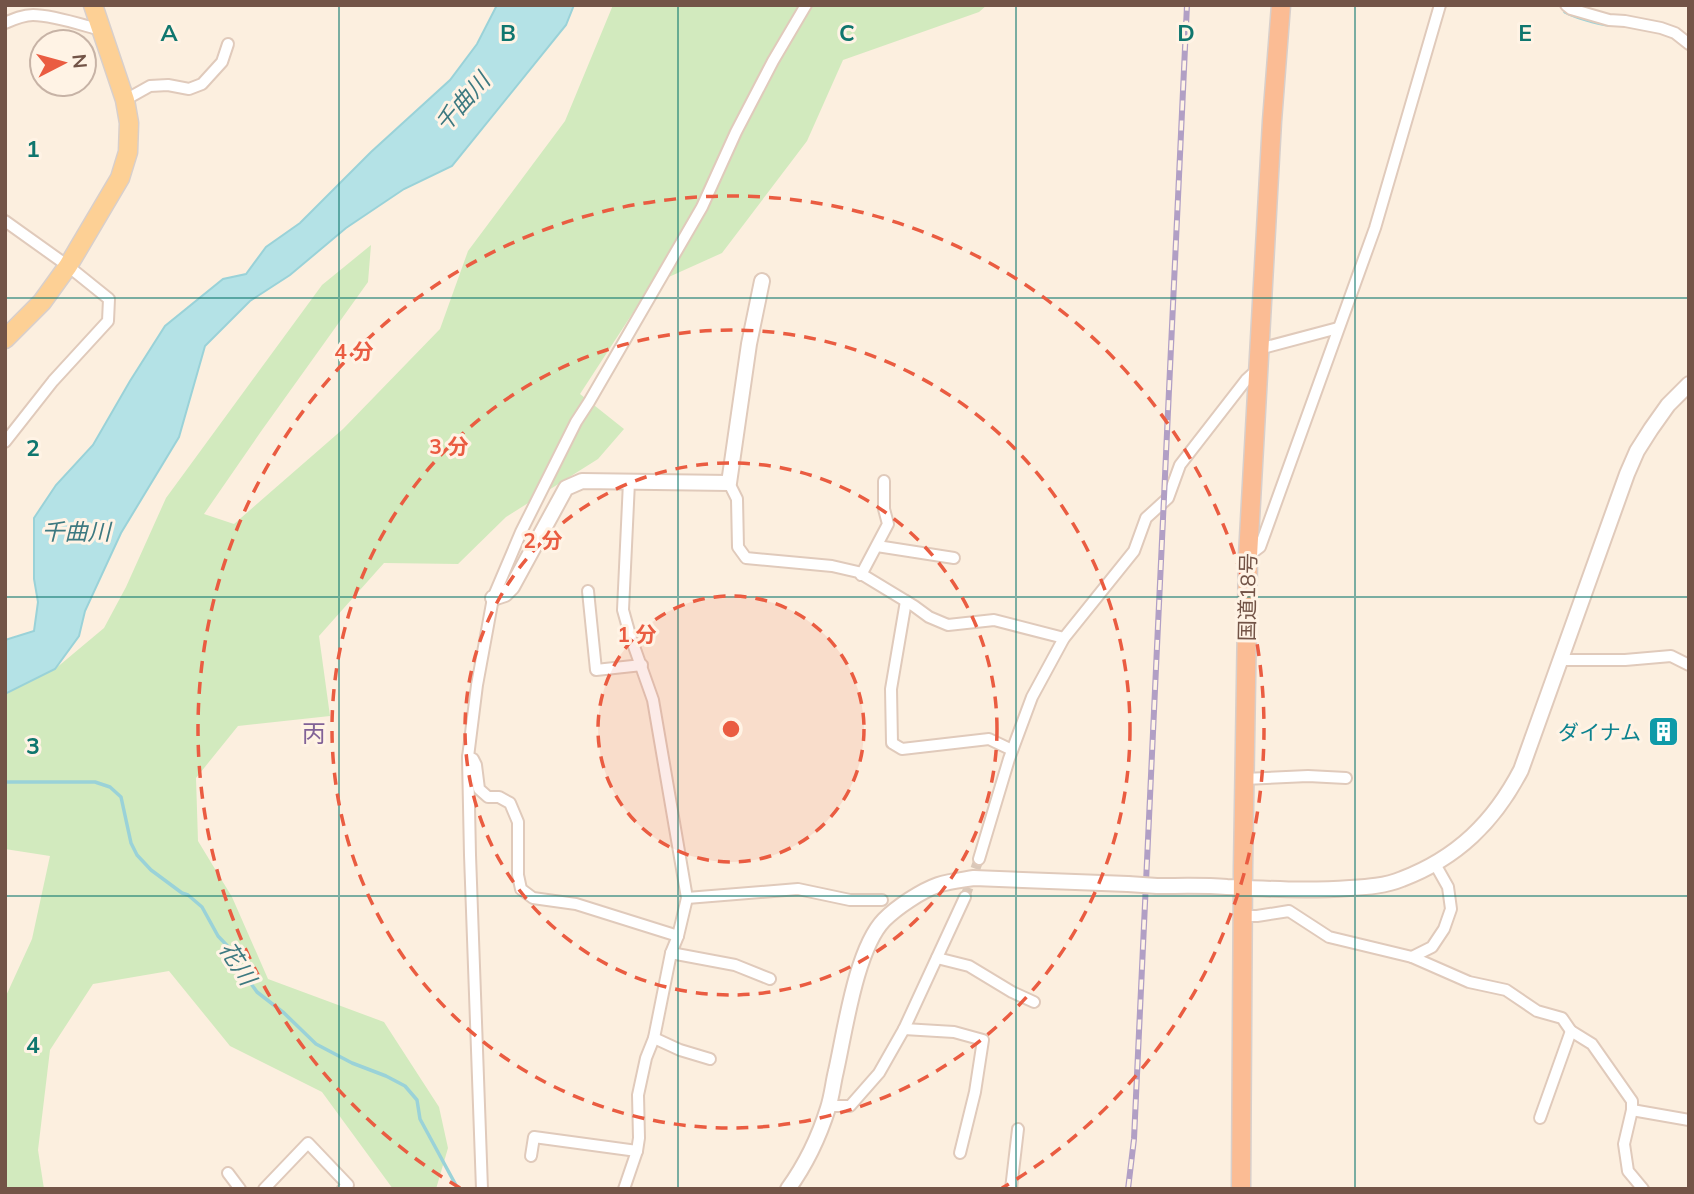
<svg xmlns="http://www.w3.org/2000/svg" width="1694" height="1194" font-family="Mulish,'Noto Sans JP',sans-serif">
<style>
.green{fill:#d2eabe}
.water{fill:#b4e2e6;stroke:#9ad2d8;stroke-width:2}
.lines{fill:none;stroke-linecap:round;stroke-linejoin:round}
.stream{stroke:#9ad2d8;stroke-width:3.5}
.minor-tunnel{stroke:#dac8b9;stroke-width:10;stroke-dasharray:10 5;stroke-linecap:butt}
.minor-casing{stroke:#e0cabb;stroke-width:14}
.tertiary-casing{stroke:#e0cabb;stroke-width:18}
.primary-casing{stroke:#d8cfcb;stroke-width:21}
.trunk-casing{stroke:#d8cfcb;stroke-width:21}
.minor{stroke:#fff;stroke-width:10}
.tertiary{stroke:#fff;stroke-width:14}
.primary{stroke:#fdd095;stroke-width:18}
.trunk{stroke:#fbbc94;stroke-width:18}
.rail-casing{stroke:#b19fc5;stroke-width:6}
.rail{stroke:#fff3e5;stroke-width:3.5;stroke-dasharray:10;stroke-linecap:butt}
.tertiary-bridge-casing{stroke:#e0cabb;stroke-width:18;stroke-linecap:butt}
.tertiary-bridge{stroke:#fff;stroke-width:14}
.grid{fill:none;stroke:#0f766e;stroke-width:2;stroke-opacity:0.55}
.ring{fill:none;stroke:#ea5c41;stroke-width:3.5;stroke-dasharray:12 9}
.labels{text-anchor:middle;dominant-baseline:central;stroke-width:6;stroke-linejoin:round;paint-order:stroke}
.street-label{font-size:21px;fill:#735447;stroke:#fff3e5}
.culture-label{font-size:21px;fill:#0d838f;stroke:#fff3e5;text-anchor:end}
.water-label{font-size:23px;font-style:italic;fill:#3d7980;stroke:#fff3e5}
.quarter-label{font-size:24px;fill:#816297;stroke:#fff3e5}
.grid-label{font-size:23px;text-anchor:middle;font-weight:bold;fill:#0f766e;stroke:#fff3e5;stroke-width:6;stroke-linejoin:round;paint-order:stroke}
.centre{fill:#ea5c41;stroke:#fff3e5;stroke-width:3.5}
.ring-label{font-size:21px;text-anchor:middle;font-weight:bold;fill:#ea5c41;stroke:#fff3e5;stroke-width:6;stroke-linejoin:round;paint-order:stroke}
</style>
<rect width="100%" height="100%" fill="#fcefdf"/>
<path class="green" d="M613 5H987L979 12 843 60 807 141 722 253 651 285 580 394 624 429 598 459 506 517 458 564 384 563 319 636 330 716 238 726 196 778 198 841 232 897 268 979 384 1022 439 1107 448 1148 436 1189H393L322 1092 230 1046 169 971 93 984 50 1050 38 1150 44 1189H5V998L32 939 50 856 5 849V694L55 669 104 628 126 587 166 498 322 285 371 245 368 282 262 430 204 514 234 524 343 429 440 329 468 251 565 121Z"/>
<path class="water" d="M497 5H574L566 25 452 166 404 189 346 228 290 275 250 301 205 346 179 437 121 533 85 611 79 636 55 669 5 694V640L34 631 38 602 34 579V518L56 485 93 445 130 381 165 326 223 279 246 274 266 247 300 223 371 152 450 80 477 44Z"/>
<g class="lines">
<g class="stream">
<path d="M1565 12C1577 18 1607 27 1620 25"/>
<path d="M5 782H95L110 787 121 797 131 843 137 855 151 870 182 893 188 895 202 907 218 936 236 955 244 974 257 992 284 1013 316 1044 352 1063 386 1076 405 1086 417 1100 420 1119 458 1189"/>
</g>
<path class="minor-tunnel" d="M965 897 979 859"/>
<defs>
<g id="minor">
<path d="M1566 5 1571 9 1609 20 1625 21 1661 28 1675 33 1689 44"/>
<path d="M5 23C14 19 23 15 33 15 53 15 82 25 101 30"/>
<path d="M125 100 150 86 168 85 189 89 202 84 222 62 228 44"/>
<path d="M5 221 68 266 109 299 108 321 53 381 5 442"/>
<path d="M1259 349 1338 328"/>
<path d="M729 483 737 499 738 547 746 558 832 566 858 572 914 606 929 617 948 625 994 620 1064 638"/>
<path d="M877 546 954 558"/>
<path d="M1248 556 1260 547 1375 228 1440 5"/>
<path d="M861 575 888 524 884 509V481"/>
<path d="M588 591 596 670 642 665"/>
<path d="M906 601 891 689 892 743 902 749 989 739 1012 750"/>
<path d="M1561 660H1625L1671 656 1689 665"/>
<path d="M468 757 473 759 476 765 479 789 488 797H499L510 803 518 822V875L521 889 533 898 576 904 678 936"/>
<path d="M1244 779 1308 776 1346 778"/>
<path d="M979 859 1009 759 1032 697 1064 638 1134 551 1146 518 1168 498 1180 465 1246 380 1258 369"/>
<path d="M687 898 798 889 850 900H882"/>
<path d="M1242 916H1257L1289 911 1329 937 1412 957 1469 982 1506 990 1537 1011 1562 1018 1571 1031 1592 1044 1632 1101V1110L1624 1144 1628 1171 1643 1189"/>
<path d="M671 953 735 965 770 979"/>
<path d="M1412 957 1432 947 1444 929 1451 909 1448 887 1435 864"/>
<path d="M937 958 969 966 1012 992 1034 1002"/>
<path d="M904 1029 954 1032 983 1040 975 1092 960 1153"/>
<path d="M654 1038 680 1050 710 1059"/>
<path d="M828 1106H850L879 1073 904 1029 965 897"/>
<path d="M1632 1110 1689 1120"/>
<path d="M1540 1118 1571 1031"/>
<path d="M531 1156 534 1137 637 1151"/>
<path d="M228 1173 240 1189"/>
<path d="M264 1189 308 1143 348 1185 343 1189"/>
<path d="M482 1189 470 855 468 757 477 685 493 598 521 532 576 422 589 402 702 207 736 132 773 61 806 5"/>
<path d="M624 1189 637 1151 639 1138 638 1095 646 1058 654 1038 671 953 678 936 687 898 653 700 630 635 623 610 629 482"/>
<path d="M1011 1189 1018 1129"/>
</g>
<g id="tertiary">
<path d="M493 598 505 594 512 587 566 488 582 481 729 483 749 344 762 281"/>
<path d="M1157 886C1180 886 1204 885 1227 887 1268 889 1309 891 1350 888 1367 887 1385 886 1402 879 1457 858 1494 822 1521 770L1627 474 1637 451 1651 429 1668 405 1689 384"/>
<path d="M788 1189C806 1164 819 1137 828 1108 832 1096 833 1083 836 1071 845 1031 856 949 884 920 897 907 921 891 938 885 950 881 962 880 974 878L1128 884"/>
</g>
<path id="primary" d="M5 339 42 302 68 266 120 178 128 152 129 123 125 100 93 5"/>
<path id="trunk" d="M1241 1189 1243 869 1248 556 1272 121 1281 5"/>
</defs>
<use href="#minor" class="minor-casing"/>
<use href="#tertiary" class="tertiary-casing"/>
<use href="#primary" class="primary-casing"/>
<use href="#trunk" class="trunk-casing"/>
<use href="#minor" class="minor"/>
<use href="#tertiary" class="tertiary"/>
<use href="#primary" class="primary"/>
<use href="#trunk" class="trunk"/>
<defs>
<path id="rail" d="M1128 1189 1134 1139 1187 5"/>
</defs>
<use href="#rail" class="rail-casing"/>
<use href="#rail" class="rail"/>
<defs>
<path id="tertiary-bridge" d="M1128 884 1157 886"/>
</defs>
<use href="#tertiary-bridge" class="tertiary-bridge-casing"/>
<use href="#tertiary-bridge" class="tertiary-bridge"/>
</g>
<path class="grid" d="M339 5V1189M678 5V1189M1016 5V1189M1355 5V1189M5 298H1689M5 597H1689M5 896H1689"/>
<circle cx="731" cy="729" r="133" fill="#ea5c41" fill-opacity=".12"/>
<g class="ring">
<circle cx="731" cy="729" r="133"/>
<circle cx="731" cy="729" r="266"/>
<circle cx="731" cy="729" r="399"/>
<path d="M460 1188A533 533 0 1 1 1002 1188"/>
</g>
<defs>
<symbol id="building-square" viewBox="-11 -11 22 22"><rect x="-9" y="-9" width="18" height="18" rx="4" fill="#0f9aa8" stroke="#fff3e5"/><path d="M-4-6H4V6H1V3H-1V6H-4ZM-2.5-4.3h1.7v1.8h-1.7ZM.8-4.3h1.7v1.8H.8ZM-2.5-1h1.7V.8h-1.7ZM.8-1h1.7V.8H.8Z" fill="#fff"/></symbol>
</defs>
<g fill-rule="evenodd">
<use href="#building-square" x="1646" y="714" width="35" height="35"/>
</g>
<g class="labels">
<g class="street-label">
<text transform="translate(1247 597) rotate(-89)">国道18号</text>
</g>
<g class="culture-label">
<text x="1641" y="732">ダイナム</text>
</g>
<g class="water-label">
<text transform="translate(462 102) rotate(-49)">千曲川</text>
<text x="76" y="531">千曲川</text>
<text transform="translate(238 963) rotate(57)">花川</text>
</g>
<g class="quarter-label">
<text x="314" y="733">丙</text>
</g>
</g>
<g class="grid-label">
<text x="169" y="41">A</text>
<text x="508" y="41">B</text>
<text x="847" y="41">C</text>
<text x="1186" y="41">D</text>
<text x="1525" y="41">E</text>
<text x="33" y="157">1</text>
<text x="33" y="456">2</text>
<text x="33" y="754">3</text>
<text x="33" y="1053">4</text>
</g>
<circle cx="731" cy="729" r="10" class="centre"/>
<g class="ring-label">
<text x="354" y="359">4 分</text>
<text x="449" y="454">3 分</text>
<text x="543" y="548">2 分</text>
<text x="637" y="642">1 分</text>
</g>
<rect width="1694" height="1194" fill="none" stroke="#735447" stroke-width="14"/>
<g transform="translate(63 63) rotate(84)"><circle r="33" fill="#fff3e5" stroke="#c7b3a6" stroke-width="2"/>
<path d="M0-5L12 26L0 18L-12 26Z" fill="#ea5c41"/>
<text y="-10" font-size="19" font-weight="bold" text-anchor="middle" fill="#735447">N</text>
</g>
</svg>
